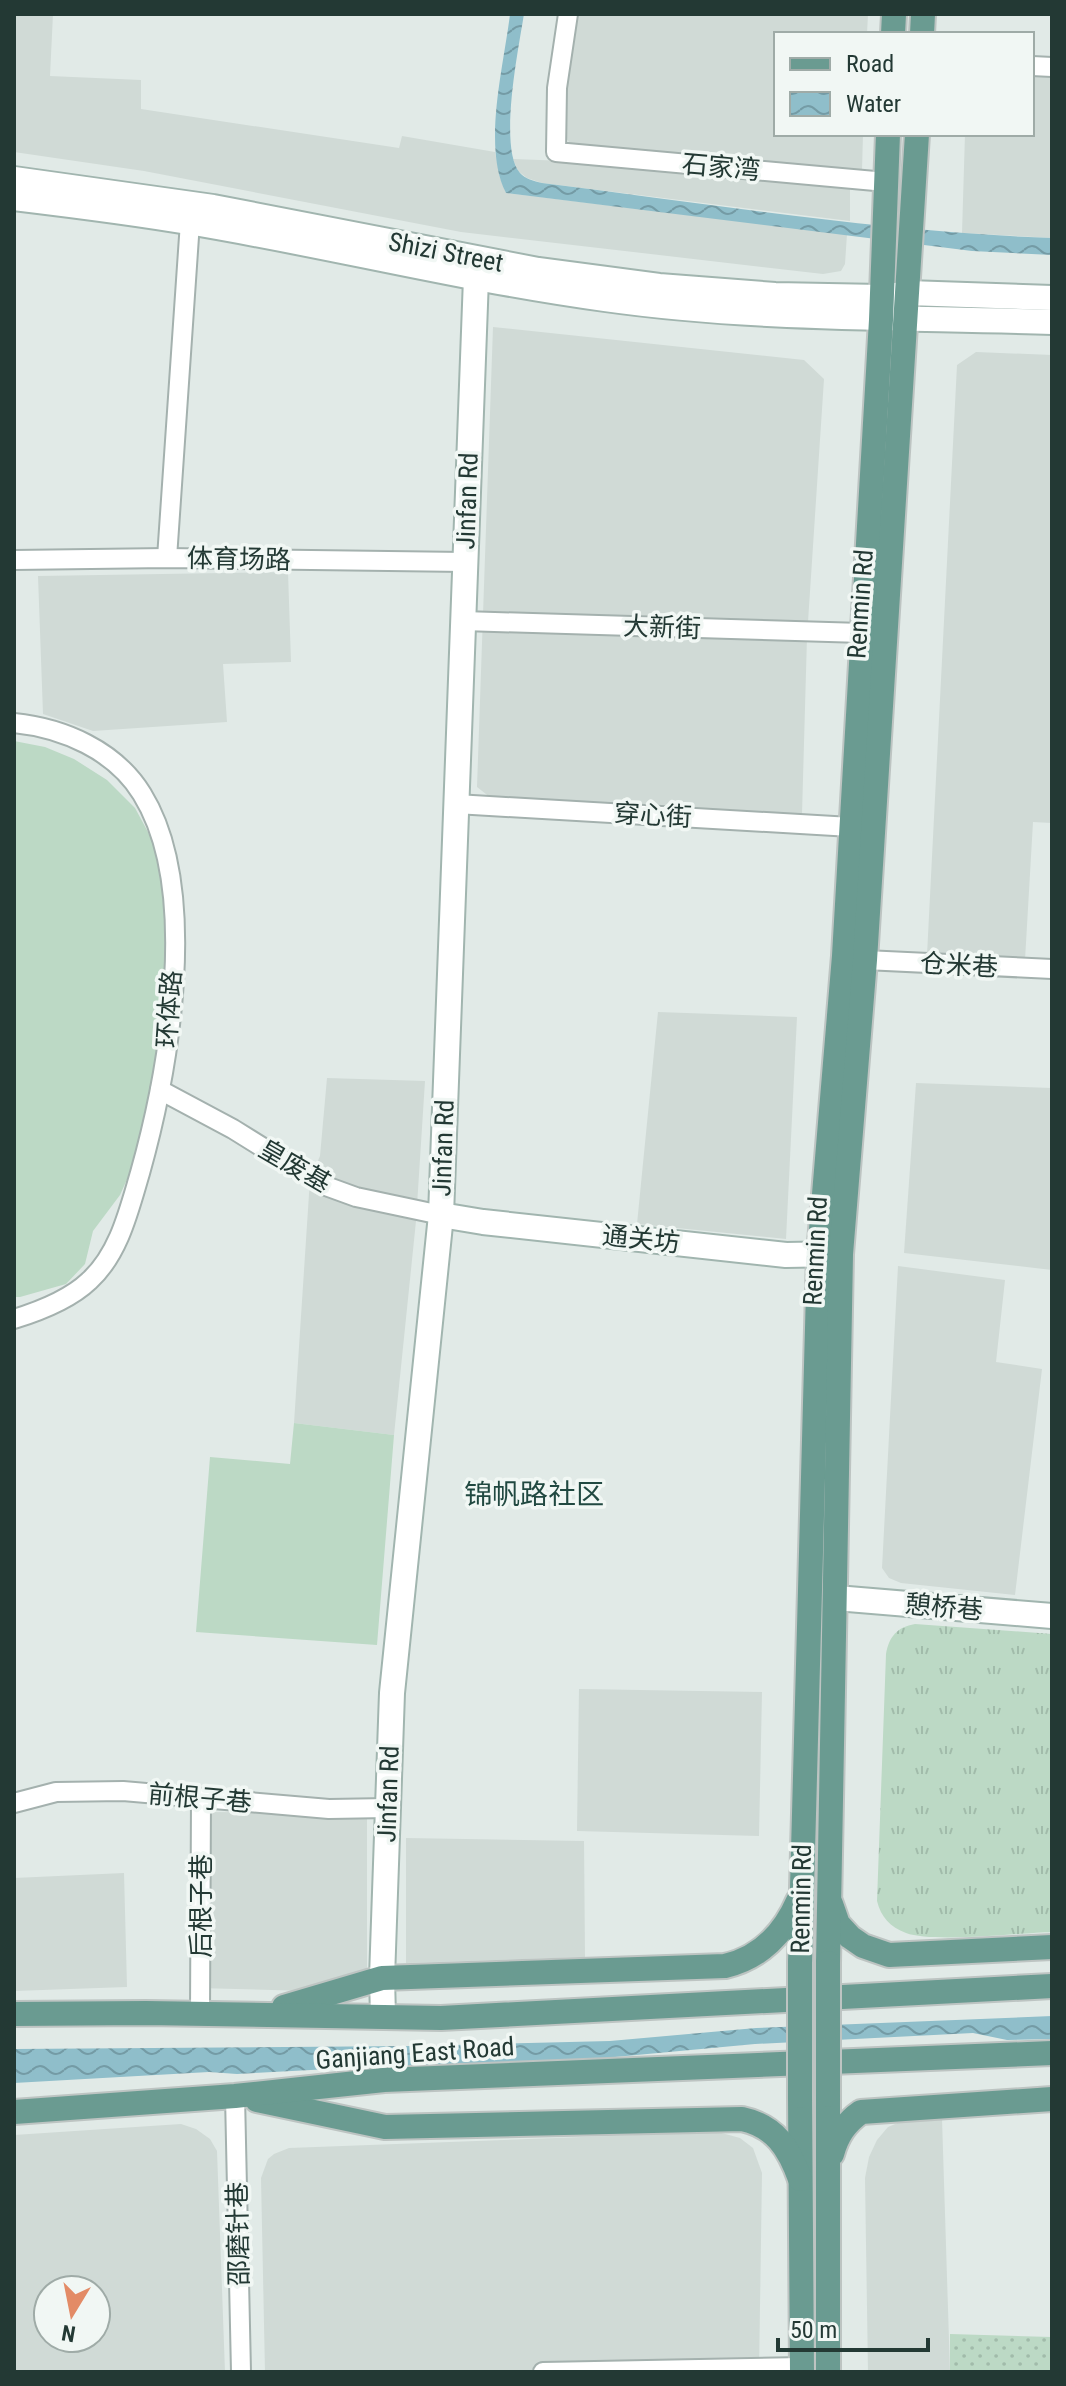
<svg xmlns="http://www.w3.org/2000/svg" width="1066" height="2386" font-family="'Roboto Condensed','Noto Sans SC',sans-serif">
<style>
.built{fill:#d0dad6;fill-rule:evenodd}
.grass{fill:url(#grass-tufts)}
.garden{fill:url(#garden-dots)}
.pitch{fill:#bcd9c5}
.water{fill:url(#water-waves)}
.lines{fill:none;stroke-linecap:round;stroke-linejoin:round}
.street-casing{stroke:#a4b1ae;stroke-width:22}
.secondary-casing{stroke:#a1b5af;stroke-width:28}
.primary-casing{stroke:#bdc4c2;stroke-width:28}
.street{stroke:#fff;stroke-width:18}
.secondary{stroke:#fff;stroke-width:24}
.primary{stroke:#6a9b91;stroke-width:24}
.primary-bridge-casing{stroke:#bdc4c2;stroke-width:28;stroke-linecap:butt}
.primary-bridge{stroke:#6a9b91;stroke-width:24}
.labels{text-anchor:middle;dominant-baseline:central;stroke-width:7;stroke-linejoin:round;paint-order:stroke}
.street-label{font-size:26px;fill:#233934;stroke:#f1f7f4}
.neighbourhood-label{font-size:28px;fill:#214941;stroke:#f1f7f4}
</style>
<defs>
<pattern id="grass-tufts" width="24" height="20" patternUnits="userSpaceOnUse" patternTransform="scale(2)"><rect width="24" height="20" fill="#bcd9c5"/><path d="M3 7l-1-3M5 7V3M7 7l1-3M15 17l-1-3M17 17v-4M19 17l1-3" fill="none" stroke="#a1bbaa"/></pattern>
<pattern id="garden-dots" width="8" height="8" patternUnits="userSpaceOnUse" patternTransform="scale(2)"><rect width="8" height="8" fill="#bcd9c5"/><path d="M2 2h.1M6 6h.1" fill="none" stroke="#a1bbaa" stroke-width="1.8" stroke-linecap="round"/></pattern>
<pattern id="water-waves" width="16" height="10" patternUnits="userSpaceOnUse" patternTransform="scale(2)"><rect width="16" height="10" fill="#8fbeca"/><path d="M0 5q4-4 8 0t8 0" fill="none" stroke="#749ba5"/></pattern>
</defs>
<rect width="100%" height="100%" fill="#e1eae7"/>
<g class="built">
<path d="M14 14H53L50 76 141 80V109L399 148 402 136 495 152 500 178 506 193 847 234 845 264 841 271 823 274 461 232 144 171 14 152Z"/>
<path d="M573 14H868L867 34H776V134H863L862 170 850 169V221L542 183 527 178 518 171 513 159 566 161 569 142 563 134 560 119Z"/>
<path d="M1032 70 1052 71V238L962 233 965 134H1032Z"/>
<path d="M493 327 804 360 824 379 807 637 802 814 491 798 477 787Z"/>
<path d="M976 352 1052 355V823L1033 822 1025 960 927 955 957 365Z"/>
<path d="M288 572 291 662 223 664 227 722 93 731 43 714 38 576Z"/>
<path d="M658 1012 797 1017 786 1239 637 1224Z"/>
<path d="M327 1078 425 1081 416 1221 394 1435 294 1423 310 1179 320 1156Z"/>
<path d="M916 1083 1052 1088V1270L904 1253Z"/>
<path d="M898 1266 1005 1280 996 1362 1042 1369 1015 1595 901 1583 889 1578 882 1568Z"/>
<path d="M579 1689 762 1692 759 1836 577 1831Z"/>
<path d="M196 1812 367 1813V1971L347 1992 197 1988Z"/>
<path d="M406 1838 584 1841 585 1957 406 1963Z"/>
<path d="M124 1873 127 1987 14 1991V1878Z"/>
<path d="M942 2119 950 2372H868L865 2178 869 2157 877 2140 888 2127 900 2122Z"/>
<path d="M181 2124 196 2129 210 2139 217 2151 225 2372H14V2135ZM48 2290H96V2338H48Z"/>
<path d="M718 2132 740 2138 753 2148 762 2173 759 2372H265L261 2178 268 2159 274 2154 289 2148Z"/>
</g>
<path class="grass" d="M915 1624 1052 1634V1932C1019 1933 933 1943 906 1933 890 1927 881 1917 877 1901L886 1654C889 1637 897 1627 915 1624Z"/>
<path class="garden" d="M950 2334 1052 2337V2372H950Z"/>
<g class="pitch">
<path d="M14 741 45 747 74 759 107 780 135 808 161 856 169 885 164 1017 142 1146 120 1195 93 1231 85 1264 66 1284 20 1297H14Z"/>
<path d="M294 1423 394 1435 377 1645 196 1632 210 1457 290 1464Z"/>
</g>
<g class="water">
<path d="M510 14H524C519 46 498 148 520 173 525 179 534 181 542 183 711 204 881 232 1052 238V255L972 251 506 193C482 147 504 65 510 14Z"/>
<path d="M1052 2016V2039L1007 2040 973 2033 755 2044 615 2057 585 2063 445 2069 349 2068 237 2074 209 2072 14 2083V2049L413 2046 610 2041 756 2028Z"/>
</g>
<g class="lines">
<defs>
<g id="street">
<path d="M568 14 557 88 556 152 886 182"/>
<path d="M1032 66 1052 67"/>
<path d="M167 558 190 222"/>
<path d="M14 560 167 558 465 562"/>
<path d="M463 621 862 633"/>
<path d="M14 723C63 728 115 750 142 794 201 889 169 1070 140 1173 129 1210 119 1254 89 1281 69 1300 40 1311 14 1319"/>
<path d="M456 804 851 827"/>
<path d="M865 960 1052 969"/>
<path d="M160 1090 233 1129 323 1185 356 1197 441 1215"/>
<path d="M14 1803 56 1792 123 1791 329 1809 388 1808"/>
<path d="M200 2013 201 1798"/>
<path d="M235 2096 241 2372"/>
<path d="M543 2372 802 2367"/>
</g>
<g id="secondary">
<path d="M14 179 213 207 538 270 659 286 775 295 881 297 908 293 1052 298"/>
<path d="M14 198C72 205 130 212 188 222 327 245 465 280 605 299 754 320 902 317 1052 322"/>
<path d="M441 1215 483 1222 786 1255 839 1254"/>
<path d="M836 1598 1052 1616"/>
<path d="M383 2016 382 1978 392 1693 441 1215 476 278 479 259"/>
</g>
<g id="primary">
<path d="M893 34 894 14"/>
<path d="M922 34 923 14"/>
<path d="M831 1904 838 1924 850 1937 863 1946 889 1955 1052 1947"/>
<path d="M800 1963 819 1254 844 956 881 320 888 134"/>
<path d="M828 1963 841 1254 865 960 917 134"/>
<path d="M284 2007 382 1978 725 1966C760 1958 784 1933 798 1901"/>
<path d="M14 2014 146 2013 441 2018 1052 1986"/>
<path d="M800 2096 802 2372"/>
<path d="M257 2100 385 2127 742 2119C775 2126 789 2148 800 2179"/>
<path d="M14 2112 235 2096 384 2080 1052 2053"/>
<path d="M832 2154C837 2136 845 2123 861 2112L1052 2099"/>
<path d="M828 2372V2095"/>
</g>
</defs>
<use href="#street" class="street-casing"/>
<use href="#secondary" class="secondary-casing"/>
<use href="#primary" class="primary-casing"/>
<use href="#street" class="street"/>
<use href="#secondary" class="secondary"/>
<use href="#primary" class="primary"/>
<defs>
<g id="primary-bridge">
<path d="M828 2095V1963"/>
<path d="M800 2096V1963"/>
</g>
</defs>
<use href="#primary-bridge" class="primary-bridge-casing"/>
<use href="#primary-bridge" class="primary-bridge"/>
</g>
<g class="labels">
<g class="street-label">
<text transform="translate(721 167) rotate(5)">石家湾</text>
<text transform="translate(446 252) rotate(11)">Shizi Street</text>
<text transform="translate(467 501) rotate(-88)">Jinfan Rd</text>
<text transform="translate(239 559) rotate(1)">体育场路</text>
<text transform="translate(860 604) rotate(-86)">Renmin Rd</text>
<text transform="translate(662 627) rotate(2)">大新街</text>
<text transform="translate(653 815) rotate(3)">穿心街</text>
<text transform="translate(959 965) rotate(3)">仓米巷</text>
<text transform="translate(169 1009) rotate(-86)">环体路</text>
<text transform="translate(443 1148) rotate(-88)">Jinfan Rd</text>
<text transform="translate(295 1166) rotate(30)">皇废基</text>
<text transform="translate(641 1239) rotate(6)">通关坊</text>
<text transform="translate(815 1251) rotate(-87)">Renmin Rd</text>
<text transform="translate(944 1607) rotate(5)">憩桥巷</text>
<text transform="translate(388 1794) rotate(-88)">Jinfan Rd</text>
<text transform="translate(200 1798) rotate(5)">前根子巷</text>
<text transform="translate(801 1899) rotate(-89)">Renmin Rd</text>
<text transform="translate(201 1906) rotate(-90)">后根子巷</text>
<text transform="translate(415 2053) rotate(-4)">Ganjiang East Road</text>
<text transform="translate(238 2234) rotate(-91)">邵磨针巷</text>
</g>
<g class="neighbourhood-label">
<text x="534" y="1494">锦帆路社区</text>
</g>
</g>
<rect width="1066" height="2386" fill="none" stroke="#233934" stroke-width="32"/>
<rect x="774" y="32" width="260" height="104" fill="#f1f7f4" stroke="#9faba7" stroke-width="2"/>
<rect x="790" y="58" width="40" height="12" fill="#6a9b91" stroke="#9faba7" stroke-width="2"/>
<text x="846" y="72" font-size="24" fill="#233934">Road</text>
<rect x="790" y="92" width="40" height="24" fill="url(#water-waves)" stroke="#9faba7" stroke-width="2"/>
<text x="846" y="112" font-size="24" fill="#233934">Water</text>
<g transform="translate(72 2314) rotate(190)"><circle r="38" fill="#f1f7f4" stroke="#9faba7" stroke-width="2"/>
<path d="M0-6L14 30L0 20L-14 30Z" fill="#e38b66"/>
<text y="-12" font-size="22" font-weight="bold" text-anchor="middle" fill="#233934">N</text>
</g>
<path d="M778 2338v12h150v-12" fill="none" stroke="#233934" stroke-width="4"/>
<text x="790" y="2338" font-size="24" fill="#233934" stroke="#f1f7f4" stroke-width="6" paint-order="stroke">50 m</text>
</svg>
